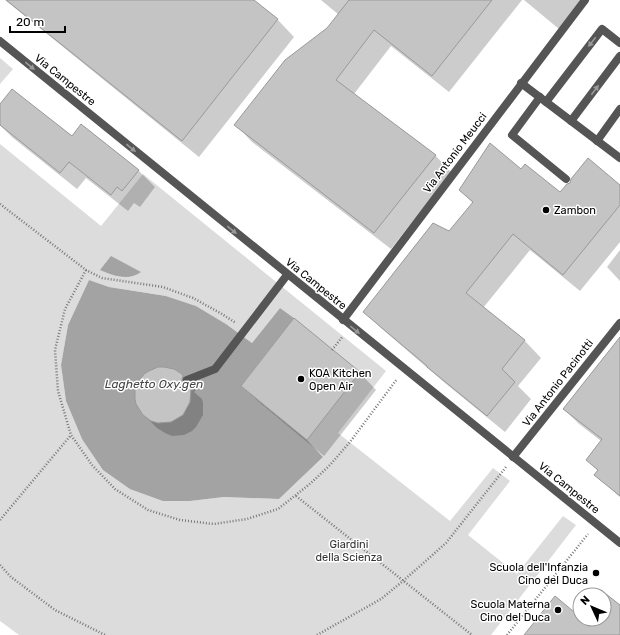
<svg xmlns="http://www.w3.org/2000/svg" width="620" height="635" font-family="Rubik,sans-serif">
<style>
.green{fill:#dcdcdc;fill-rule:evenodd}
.water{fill:#a3a3a3}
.shadow{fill:#0003}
.building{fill:#c4c4c4;stroke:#999}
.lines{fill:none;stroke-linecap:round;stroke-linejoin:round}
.path{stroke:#777;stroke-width:2.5;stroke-dasharray:1 2;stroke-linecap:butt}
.lane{stroke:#555;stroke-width:8}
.street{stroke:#555;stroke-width:8}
.oneway{fill:#999}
.poi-dot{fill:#000;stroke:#fff;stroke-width:1.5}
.labels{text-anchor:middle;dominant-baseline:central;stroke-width:3;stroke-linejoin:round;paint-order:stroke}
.street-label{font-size:11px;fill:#000;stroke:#fff}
.poi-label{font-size:11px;fill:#000;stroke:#fff;text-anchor:start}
.park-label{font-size:11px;fill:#333;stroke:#fff}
.water-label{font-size:12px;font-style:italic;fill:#444;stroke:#fff}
</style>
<rect width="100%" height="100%" fill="#fff"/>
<g class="green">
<path d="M0 58 13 69 0 84Z"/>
<path d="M0 144 101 226 143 174 386 371 338 433 450 521 493 468 510 481 468 535 517 574 563 516 576 525 491 635H19L0 621ZM89 280 109 287 166 296 196 306 226 324 252 343 280 308 294 318 241 386 307 440 323 457 279 499 224 497 190 501H163L82 439 66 401 61 365 68 325Z"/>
</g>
<g class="water">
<path d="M111 256 141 272C129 281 113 276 100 270Z"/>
<path d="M89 280 109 287 166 296 196 306 226 324 252 343 280 308 294 318 241 386 307 440 323 457 279 499 224 497 190 501H163L130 489 103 470 82 439 66 401 61 365 68 325Z"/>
</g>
<g class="shadow">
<path d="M5 0H252L278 20 294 37 199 157Z"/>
<path d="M321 0H522L449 92 391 46 354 94 435 155 451 172 391 249 252 142 236 125 328 28 339 15Z"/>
<path d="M524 0H580L559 29Z"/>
<path d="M0 116 72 138 138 170 155 187 140 207 134 203 128 211 86 178 77 189 12 137 0 125Z"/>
<path d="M521 171 560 193 620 186V242L580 291 530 250 483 308 525 341 541 358 518 386 531 399 505 432 445 383 381 328 365 312 449 233 473 203 460 190Z"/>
<path d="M620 250V281L607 267Z"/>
<path d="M294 320 360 373 376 390 324 456 259 402 242 386Z"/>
<path d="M620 339V497L595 475 598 471 587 459 601 441 578 423 564 409Z"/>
<path d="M183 377 196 390 194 392 202 399 203 403V415L196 427 192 431 184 435 172 436 165 433 157 428 143 414Z"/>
</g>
<g class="building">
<path d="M6 0H254L278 19 182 141Z"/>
<path d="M349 0H492L432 76 374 30 336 80 436 155 374 233 234 125 285 60 327 28Z"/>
<path d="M12 89 72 136 81 124 139 170 122 191 117 187 111 195 69 162 60 173 0 125V104Z"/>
<path d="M490 143 521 169 525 164 560 192 567 184 570 183 571 179 588 158 620 185V205L563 275 513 234 466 293 525 340 502 369 515 382 487 416 427 367V366L363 312 433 223 449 231 473 202 459 190Z"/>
<path d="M294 318 360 372 307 440 241 386Z"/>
<path d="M620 337V496L594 475 598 470 586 460 602 439 563 409Z"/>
<path d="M158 367H164L174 369 182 374 183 376 182 379V382L186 385H189L191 389 190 402 183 415 171 422 158 423 151 421 143 415 136 404 135 399V389L138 382 144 374 149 371Z"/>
<path d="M601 590 620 605V635H524L555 596 579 616 580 614V619H604V595H597Z"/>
</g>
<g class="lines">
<g class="path">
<path d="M0 204 86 270 102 278 163 287 193 298 222 314 236 323"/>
<path d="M86 270 65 309 55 350 58 391 71 435 92 465 115 489 148 510 180 520 214 524 247 519 278 509 311 483 330 465 350 442 397 379"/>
<path d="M332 350 343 336"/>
<path d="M296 496 472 635"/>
<path d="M0 520 71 435"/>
<path d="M0 565 11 577 55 610 105 635"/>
<path d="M317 635 381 599 403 581 446 543 506 467"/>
<path d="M507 635 588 534"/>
</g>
<g class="lane">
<path d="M521 83 620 158"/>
<path d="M540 97 512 135 566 179"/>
<path d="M546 102 602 29 620 43"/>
<path d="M571 121 620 56"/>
<path d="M597 141 620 109"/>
</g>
<g class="street">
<path d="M0 41 620 543"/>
<path d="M343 320 585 0"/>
<path d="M187 380 215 369 287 275"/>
<path d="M513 457 620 323"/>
</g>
</g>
<defs><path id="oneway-solid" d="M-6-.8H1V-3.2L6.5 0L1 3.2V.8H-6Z"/></defs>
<g class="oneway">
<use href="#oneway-solid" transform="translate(592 42) rotate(128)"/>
<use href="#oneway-solid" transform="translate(30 66) rotate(39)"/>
<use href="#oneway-solid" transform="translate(595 90) rotate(-53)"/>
<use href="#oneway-solid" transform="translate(131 148) rotate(39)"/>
<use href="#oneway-solid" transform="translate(232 230) rotate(39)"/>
<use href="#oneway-solid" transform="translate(355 330) rotate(39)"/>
</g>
<g class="poi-dot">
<circle cx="546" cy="210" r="4"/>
<circle cx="301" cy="379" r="4"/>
<circle cx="596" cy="573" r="4"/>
<circle cx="558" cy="610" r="4"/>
</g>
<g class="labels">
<g class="street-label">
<text transform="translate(65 80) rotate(39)">Via Campestre</text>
<text transform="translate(455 153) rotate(-53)">Via Antonio Meucci</text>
<text transform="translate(316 284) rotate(39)">Via Campestre</text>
<text transform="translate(558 383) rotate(-52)">Via Antonio Pacinotti</text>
<text transform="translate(569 488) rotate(39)">Via Campestre</text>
</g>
<g class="poi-label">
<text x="554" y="210">Zambon</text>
<text x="309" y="373">KOA Kitchen<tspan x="309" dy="13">Open Air</tspan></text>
<text x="588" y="567" text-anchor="end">Scuola dell'Infanzia<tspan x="588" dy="13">Cino del Duca</tspan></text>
<text x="550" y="604" text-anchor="end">Scuola Materna<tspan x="550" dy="13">Cino del Duca</tspan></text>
</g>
<g class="park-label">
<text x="349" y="544">Giardini<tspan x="349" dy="13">della Scienza</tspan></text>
</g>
<g class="water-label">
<text x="154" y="384">Laghetto Oxy.gen</text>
</g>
</g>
<g transform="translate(592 607) rotate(314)"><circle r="19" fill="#ffffff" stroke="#999999"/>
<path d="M0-3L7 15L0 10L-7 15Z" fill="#000000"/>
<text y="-6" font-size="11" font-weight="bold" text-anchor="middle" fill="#000000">N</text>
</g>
<path d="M10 26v6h55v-6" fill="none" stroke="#000000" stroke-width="2"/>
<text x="16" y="26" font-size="12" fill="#000000" stroke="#ffffff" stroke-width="3" paint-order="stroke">20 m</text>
</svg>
